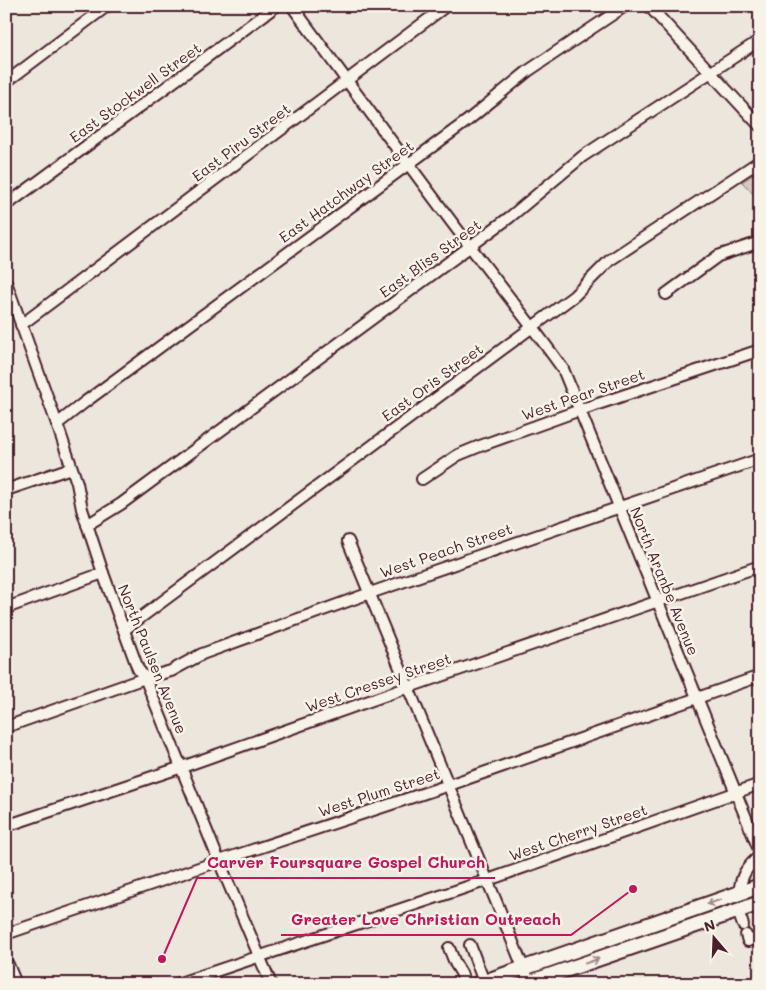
<svg xmlns="http://www.w3.org/2000/svg" width="766" height="990" font-family="Mali,sans-serif">
<style>
.park{fill:url(#park-dots);stroke:#907476}
.lines{fill:none;stroke-linecap:round;stroke-linejoin:round}
.minor-casing{stroke:#4a1f2b;stroke-width:14}
.major-casing{stroke:#4a1f2b;stroke-width:18}
.minor{stroke:#f7f3e8;stroke-width:10}
.major{stroke:#f7f3e8;stroke-width:14}
.oneway{stroke:#a0898a}
.labels{text-anchor:middle;dominant-baseline:central;stroke-width:5;stroke-linejoin:round;paint-order:stroke}
.street-label{font-size:15px;fill:#4a1f2b;stroke:#f7f3e8}
.leader{fill:none;stroke:#c2185b;stroke-width:2}
.callout-dot{fill:#c2185b;stroke:#f7f3e8;stroke-width:2}
.callout-label{font-size:16px;text-anchor:middle;font-weight:bold;fill:#c2185b;stroke:#f7f3e8;stroke-width:5;stroke-linejoin:round;paint-order:stroke}
</style>
<defs>
<pattern id="park-dots" width="8" height="8" patternUnits="userSpaceOnUse" patternTransform="scale(1.25)"><rect width="8" height="8" fill="#d5c9c2"/><path d="M2 2h.1M6 6h.1" fill="none" stroke="#b8aca7" stroke-width="1.8" stroke-linecap="round"/></pattern>
</defs>
<rect width="100%" height="100%" fill="#ece6dd"/>
<filter id="ink" filterUnits="userSpaceOnUse"><feTurbulence type="fractalNoise" baseFrequency=".02" numOctaves="2"/><feDisplacementMap in="SourceGraphic" scale="10" xChannelSelector="R" yChannelSelector="G"/><feConvolveMatrix kernelMatrix="1 2 1 2 8 2 1 2 1" color-interpolation-filters="sRGB"/></filter>
<g filter="url(#ink)">
<path class="park" d="M760 170V201L742 182Z"/>
<g class="lines">
<defs>
<g id="minor">
<path d="M292 6C351 86 409 166 469 245 500 286 533 327 563 369L760 852"/>
<path d="M649 6 760 126"/>
<path d="M6 82 107 6"/>
<path d="M6 203 12 201 276 6"/>
<path d="M6 282 57 424 77 483 82 509 103 573 138 669 145 678 219 861 271 984"/>
<path d="M666 294 718 256 760 242"/>
<path d="M21 325 446 6"/>
<path d="M57 424 85 402 467 121 528 71 625 6"/>
<path d="M422 479 458 455 480 446 580 410 760 350"/>
<path d="M6 490 71 468"/>
<path d="M87 525 121 504 510 217 583 156 760 40"/>
<path d="M348 541 530 984"/>
<path d="M6 608 103 573"/>
<path d="M124 630 574 296 610 260 760 161"/>
<path d="M6 727 145 678 171 671 202 654 370 593 760 459"/>
<path d="M6 826 182 767 409 687 760 566"/>
<path d="M739 893C741 876 746 867 760 856"/>
<path d="M756 904 760 914"/>
<path d="M738 911 743 925"/>
<path d="M6 934 219 861 449 785 760 676"/>
<path d="M746 935 748 941 760 937"/>
<path d="M470 945 484 982"/>
<path d="M449 948 455 963 461 973 465 984"/>
<path d="M177 984 488 880 760 784"/>
</g>
<g id="major">
<path d="M6 965 14 984"/>
<path d="M478 984 760 886"/>
<path d="M525 984 760 903"/>
</g>
</defs>
<use href="#minor" class="minor-casing"/>
<use href="#major" class="major-casing"/>
<use href="#minor" class="minor"/>
<use href="#major" class="major"/>
</g>
<defs><path id="oneway-shaft" d="M-6 0H5M1.5-3L5.5 0L1.5 3" fill="none" stroke-width="1.6" stroke-linecap="round" stroke-linejoin="round" transform="scale(1.25)"/></defs>
<g class="oneway">
<use href="#oneway-shaft" transform="translate(714 902) rotate(161)"/>
<use href="#oneway-shaft" transform="translate(592 961) rotate(-19)"/>
</g>
</g>
<g class="labels">
<g class="street-label">
<text transform="translate(135 92) rotate(-36)">East Stockwell Street</text>
<text transform="translate(241 142) rotate(-37)">East Piru Street</text>
<text transform="translate(346 191) rotate(-36)">East Hatchway Street</text>
<text transform="translate(430 258) rotate(-36)">East Bliss Street</text>
<text transform="translate(432 382) rotate(-36)">East Oris Street</text>
<text transform="translate(583 394) rotate(-19)">West Pear Street</text>
<text transform="translate(446 550) rotate(-19)">West Peach Street</text>
<text transform="translate(665 581) rotate(68)">North Aranbe Avenue</text>
<text transform="translate(153 659) rotate(68)">North Paulsen Avenue</text>
<text transform="translate(378 682) rotate(-19)">West Cressey Street</text>
<text transform="translate(379 792) rotate(-18)">West Plum Street</text>
<text transform="translate(578 832) rotate(-19)">West Cherry Street</text>
</g>
</g>
<path class="leader" d="M162 959L197 878H495M633 889L571 935H281"/>
<g class="callout-dot">
<circle cx="162" cy="959" r="5"/>
<circle cx="633" cy="889" r="5"/>
</g>
<g class="callout-label">
<text x="346" y="868">Carver Foursquare Gospel Church</text>
<text x="426" y="925">Greater Love Christian Outreach</text>
</g>
<rect width="766" height="990" fill="none" stroke="#f7f3e8" stroke-width="25"/>
<rect x="12" y="12" width="741" height="965" fill="none" stroke="#4a1f2b" stroke-width="2" filter="url(#ink)"/>
<g transform="translate(714 938) rotate(341)" stroke="#f7f3e8" stroke-width="4" paint-order="stroke">
<path d="M0-4L9 19L0 12L-9 19Z" fill="#4a1f2b"/>
<text y="-8" font-size="14" font-weight="bold" text-anchor="middle" fill="#4a1f2b">N</text>
</g>
</svg>
